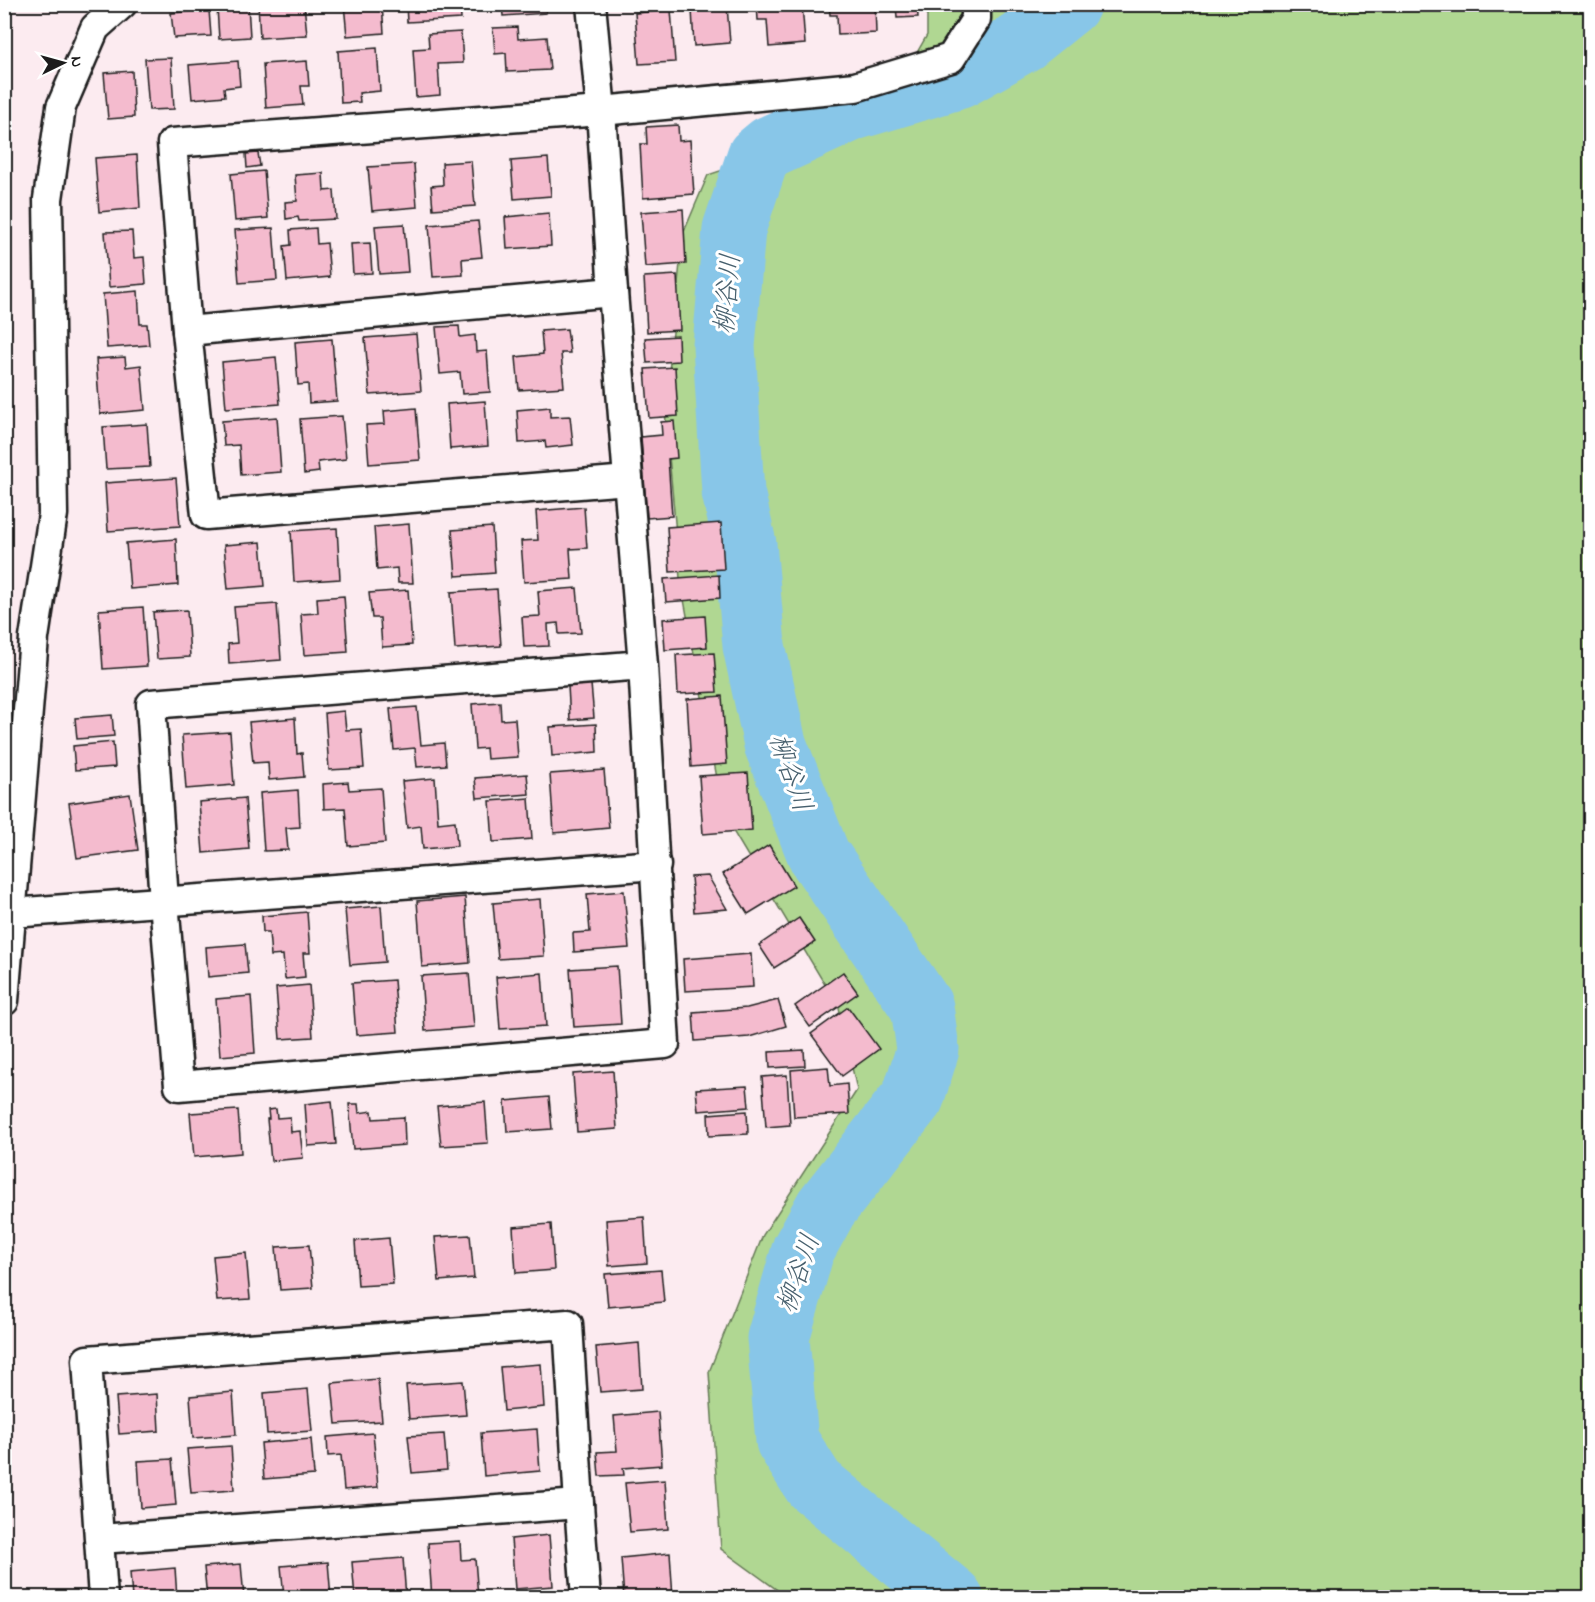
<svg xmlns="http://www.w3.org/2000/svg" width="1595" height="1602" font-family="'Indie Flower','Klee One',sans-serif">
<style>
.green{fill:#b0d792;stroke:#667a57;stroke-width:1.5}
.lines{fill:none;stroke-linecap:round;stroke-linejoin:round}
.river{stroke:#88c6e8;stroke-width:63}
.building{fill:#f4bbce;stroke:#1c1c1c;stroke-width:1.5}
.minor-casing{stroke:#1c1c1c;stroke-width:33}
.minor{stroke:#fff;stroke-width:28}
.labels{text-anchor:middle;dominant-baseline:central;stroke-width:6;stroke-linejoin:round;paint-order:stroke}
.water-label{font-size:27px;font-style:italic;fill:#47606e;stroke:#fff}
</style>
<rect width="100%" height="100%" fill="#fcebf0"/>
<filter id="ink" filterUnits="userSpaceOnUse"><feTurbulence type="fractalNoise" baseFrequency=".0167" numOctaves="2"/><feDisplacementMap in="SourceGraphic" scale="12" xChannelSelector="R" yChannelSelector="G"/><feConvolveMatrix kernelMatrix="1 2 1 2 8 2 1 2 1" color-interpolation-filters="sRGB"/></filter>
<g filter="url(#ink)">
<path class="green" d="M927 5H1590V1597H787L721 1549 709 1372 763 1235 857 1090 839 1008 724 816 680 578 665 411 683 234 708 175 880 117 927 35Z"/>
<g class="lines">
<path class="river" d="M952 1598 814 1484 787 1441 778 1338 803 1250 826 1208 913 1097 928 1049 922 1007 819 856 775 744 754 646 745 544 733 492 724 346 734 229 758 157 770 147 853 109 960 77 1023 41 1069 4"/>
</g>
<g class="building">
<path d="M258 4H304L307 35 260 38Z"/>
<path d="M344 4H382L384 33 347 36Z"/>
<path d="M406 4H460L461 19 407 22Z"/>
<path d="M502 4H546V13L503 16Z"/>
<path d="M757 4H802L805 44 769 47 767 20H758Z"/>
<path d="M829 4H875L876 33 838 35 837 15H830Z"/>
<path d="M896 4H917L918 17 897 18Z"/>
<path d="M248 5 250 37 219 39 217 7Z"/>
<path d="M727 6 730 43 694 46 692 9Z"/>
<path d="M209 10 211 36 174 38 171 13Z"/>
<path d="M671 10 675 62 639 64 635 13Z"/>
<path d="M517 27 518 39 547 37 550 70 507 72 506 53 495 54 493 28Z"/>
<path d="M461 32 463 63 438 64 440 95 416 97 413 49 429 48 428 34Z"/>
<path d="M377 48 380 91 359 93 360 102 341 103 338 51Z"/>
<path d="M171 58 174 109 149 110 145 59Z"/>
<path d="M238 61 240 86 224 88 225 96 192 99 189 65Z"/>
<path d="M307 61 309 86H301L303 105 266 108 263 64Z"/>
<path d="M132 71 134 117 108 119 104 73Z"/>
<path d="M678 125 679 141 690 140 694 194 643 198 640 144H647L646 127Z"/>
<path d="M258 153 260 166 247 168 246 154Z"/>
<path d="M137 155 140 208 99 212 95 158Z"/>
<path d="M548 158 551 196 514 199 511 161Z"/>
<path d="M471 161 475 206 433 209 431 186 443 185 442 163Z"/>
<path d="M414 164 417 207 372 211 368 167Z"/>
<path d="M264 171 268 218 235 221 231 174Z"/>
<path d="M323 173 324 191 334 190 336 219 299 221 298 217 286 219 285 202 297 201 295 175Z"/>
<path d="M683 209 686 264 645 267 641 212Z"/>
<path d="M549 213 551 246 507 249 505 217Z"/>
<path d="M478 221 482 257 462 259 463 275 433 277 429 225Z"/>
<path d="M404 224 408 272 379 274 375 226Z"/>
<path d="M273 228 277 280 239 283 235 230Z"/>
<path d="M316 228 317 244 327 243 330 277 287 281 284 246 291 245 290 230Z"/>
<path d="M132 231 134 258 144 257 146 284 109 287 105 232Z"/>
<path d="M370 243 372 273 353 274 351 244Z"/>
<path d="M677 275 680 330 647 332 644 277Z"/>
<path d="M138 291 140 324H147L149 345 107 348 103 294Z"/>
<path d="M459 326 460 337 475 335 476 352 487 351 490 392 462 394 460 372 440 374 436 327Z"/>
<path d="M567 329 570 353H561L564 387 519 390 516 357 543 354 541 331Z"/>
<path d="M416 334 421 391 370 395 365 338Z"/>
<path d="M678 336 679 361 647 363 645 338Z"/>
<path d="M332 339 337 401 309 403 308 384 298 385 295 342Z"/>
<path d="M125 357 126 367 141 365 145 410 100 414 96 359Z"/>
<path d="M276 357 280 404 226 408 222 362Z"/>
<path d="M675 367 678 416 649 418 645 369Z"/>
<path d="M485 401 488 446 450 449 447 404Z"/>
<path d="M550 407V417L570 416 573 445 546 448 545 441 519 443 517 410Z"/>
<path d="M416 408 420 460 369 464 366 425 385 424 384 411Z"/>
<path d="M342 416 346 459 318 462 319 472 304 474 300 419Z"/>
<path d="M277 417 281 472 241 475 239 445 224 446 222 421Z"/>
<path d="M674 421 677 458 668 459 672 516 647 518 641 437 662 435 661 422Z"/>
<path d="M147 424 150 467 106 469 103 427Z"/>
<path d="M176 478 180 526 108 531 105 483Z"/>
<path d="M584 507 587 548 570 549 572 579 524 582 521 541 538 540 536 511Z"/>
<path d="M721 523 724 569 670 572 667 527Z"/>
<path d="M409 524 413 583H398L397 568 377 570 374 527Z"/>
<path d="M492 527 495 573 456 576 452 530Z"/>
<path d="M337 528 340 579 294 582 291 531Z"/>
<path d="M176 539 178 585 130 589 126 543Z"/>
<path d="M261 542 265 586 228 589 224 545Z"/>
<path d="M719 575 720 598 666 602 664 579Z"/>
<path d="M577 588 581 633 559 634 558 623 548 624 549 646 524 647 522 617 540 616 538 591Z"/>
<path d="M497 589 501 646 455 649 451 592Z"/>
<path d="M408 590 412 645 382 647 380 618H372L369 593Z"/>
<path d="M344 596 348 652 304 655 301 614 318 613 317 598Z"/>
<path d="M277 604 281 660 229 664 228 644 237 643 234 607Z"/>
<path d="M143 607 147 666 103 669 99 610Z"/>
<path d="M187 610 190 657 157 659 153 612Z"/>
<path d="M705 616 707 647 665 650 663 619Z"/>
<path d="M714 653 717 692 678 694 676 655Z"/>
<path d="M591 684 594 718 570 720 568 686Z"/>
<path d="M722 696 727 764 691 767 687 699Z"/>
<path d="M500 702 501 720 515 719 518 757 487 759 486 748 475 749 472 704Z"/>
<path d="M417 707 421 745 444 743 446 765 417 767 415 748 394 750 390 709Z"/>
<path d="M344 711 346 730 361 729 364 768 329 770 325 713Z"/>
<path d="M112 715 114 736 77 739 75 718Z"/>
<path d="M295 718 297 754 302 753 304 777 269 780 268 762 253 763 249 722Z"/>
<path d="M596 724 597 752 552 756 550 727Z"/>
<path d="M230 732 234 785 186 789 182 735Z"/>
<path d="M113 742 115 767 75 770 73 746Z"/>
<path d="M604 770 609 828 554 833 550 774Z"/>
<path d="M748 773 752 830 703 834 699 776Z"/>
<path d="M527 774 529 794 477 798 475 778Z"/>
<path d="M435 778 438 823 455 821 457 846 423 849 421 826 407 828 402 781Z"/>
<path d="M348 782 349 790 381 788 385 843 348 846 345 808 324 809 323 784Z"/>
<path d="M298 790 300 827 286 828 288 850 264 851 260 793Z"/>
<path d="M130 794 138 850 77 858 69 803Z"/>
<path d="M245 798 249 849 203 853 199 802Z"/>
<path d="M529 798 532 839 493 842 490 801Z"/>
<path d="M769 845 794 886 748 914 723 874Z"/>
<path d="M708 876 727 909 694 912 691 877Z"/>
<path d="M624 891 629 948 574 952 573 933 590 932 587 894Z"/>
<path d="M465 897 470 963 422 967 417 901Z"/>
<path d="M540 899 544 956 498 959 493 903Z"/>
<path d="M381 906 385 962 350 965 345 909Z"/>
<path d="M307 912 310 953H303L305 977 285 979 283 955 271 956 269 932H263L262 916Z"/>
<path d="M799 918 815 942 774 968 759 945Z"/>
<path d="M245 944 248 973 208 977 206 947Z"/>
<path d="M751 954 753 987 685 991 683 959Z"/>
<path d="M617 966 621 1024 574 1027 570 969Z"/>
<path d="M843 972 858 993 810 1027 795 1006Z"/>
<path d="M469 973 474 1027 425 1031 421 976Z"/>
<path d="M542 973 546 1026 500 1029 496 977Z"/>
<path d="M394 980 398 1032 356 1035 352 983Z"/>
<path d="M309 985 313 1037 280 1039 276 988Z"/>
<path d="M251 996 255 1053 220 1056 216 999Z"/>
<path d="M778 1000 786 1026 749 1037 695 1041 693 1012 747 1008Z"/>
<path d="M848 1007 879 1049 842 1076 811 1034Z"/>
<path d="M804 1050 805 1066 770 1068 769 1052Z"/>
<path d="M828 1067 830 1086 847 1084 849 1114 794 1117 791 1070Z"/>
<path d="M613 1071 617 1129 577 1132 573 1074Z"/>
<path d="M787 1075 790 1125 766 1127 762 1077Z"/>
<path d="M747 1086 749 1107 698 1111 696 1089Z"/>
<path d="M549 1097 552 1129 507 1132 505 1101Z"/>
<path d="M332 1101 336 1144 308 1146 305 1104Z"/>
<path d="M485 1102 488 1143 441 1146 437 1106Z"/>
<path d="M349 1104H358L359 1113 372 1111 373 1119 404 1117 405 1145 353 1149Z"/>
<path d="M276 1109 277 1118 290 1117 291 1132 300 1131 303 1158 271 1161 267 1119H269L268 1110Z"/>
<path d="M238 1110 241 1153 194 1157 190 1113Z"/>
<path d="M747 1111 748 1134 709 1136 708 1114Z"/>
<path d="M644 1217 647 1263 609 1266 606 1220Z"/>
<path d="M551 1224 554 1270 516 1273 513 1227Z"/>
<path d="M470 1235 474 1278 439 1281 435 1237Z"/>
<path d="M389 1238 393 1284 358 1286 355 1241Z"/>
<path d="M309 1245 313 1288 280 1290 276 1247Z"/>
<path d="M246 1253 250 1299 217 1301 213 1256Z"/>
<path d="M661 1270 664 1302 608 1307 605 1274Z"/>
<path d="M639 1343 642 1389 600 1392 596 1347Z"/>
<path d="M541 1364 544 1407 504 1411 500 1367Z"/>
<path d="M378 1379 382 1421 336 1424 332 1383Z"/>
<path d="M463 1381 466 1415 409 1419 406 1385Z"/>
<path d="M308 1389 312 1431 267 1434 264 1393Z"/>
<path d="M233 1392 236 1435 193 1438 190 1396Z"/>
<path d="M157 1394 159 1431 119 1434 116 1397Z"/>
<path d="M658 1412 662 1465 623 1468 624 1475 599 1476 597 1452 617 1451 614 1416Z"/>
<path d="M537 1429 540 1471 484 1476 481 1433Z"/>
<path d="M373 1433 378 1487 344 1490 341 1455 328 1456 327 1437Z"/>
<path d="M444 1434 447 1470 412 1473 408 1436Z"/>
<path d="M311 1439 314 1475 264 1479 261 1443Z"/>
<path d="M231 1446 234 1490 191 1493 187 1449Z"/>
<path d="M172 1459 176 1505 141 1508 138 1461Z"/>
<path d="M665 1480 668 1529 630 1532 625 1483Z"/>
<path d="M549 1535 553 1586 515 1589 511 1539Z"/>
<path d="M460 1541 461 1560 475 1559 478 1597 432 1598 428 1543Z"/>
<path d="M670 1553 673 1598H624L621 1558Z"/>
<path d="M403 1558 406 1598H355L352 1562Z"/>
<path d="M328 1562 331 1598H284L281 1566Z"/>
<path d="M241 1564 244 1598H207L204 1567Z"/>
<path d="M175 1568 177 1598H132L130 1572Z"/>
</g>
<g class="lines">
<defs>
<g id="minor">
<path d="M591 4 601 111 613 292 643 665 665 1044 179 1086 164 901 151 704 643 665"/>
<path d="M187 331 613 292"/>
<path d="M628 480 206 515 187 331 172 143 601 111 855 87 951 58 976 19V4"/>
<path d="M12 913 656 865"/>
<path d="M4 1001 34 638 53 514 48 199 61 107 95 28 122 4"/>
<path d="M100 1539 579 1504"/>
<path d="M103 1598 87 1360 568 1324 579 1504 586 1598"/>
</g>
</defs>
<use href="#minor" class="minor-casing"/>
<use href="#minor" class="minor"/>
</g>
</g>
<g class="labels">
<g class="water-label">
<text transform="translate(729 294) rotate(-85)">柳谷川</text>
<text transform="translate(789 773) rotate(71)">柳谷川</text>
<text transform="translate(800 1274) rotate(-71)">柳谷川</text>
</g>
</g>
<rect width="1595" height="1602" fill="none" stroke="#fff" stroke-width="24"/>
<rect x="12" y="12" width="1571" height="1578" fill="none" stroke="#1c1c1c" stroke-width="2" filter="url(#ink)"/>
<g transform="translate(63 63) rotate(85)" stroke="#ffffff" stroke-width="4.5" paint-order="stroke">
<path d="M0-4.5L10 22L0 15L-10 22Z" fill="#1c1c1c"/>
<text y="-9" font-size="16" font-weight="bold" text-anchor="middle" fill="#1c1c1c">N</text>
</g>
</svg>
